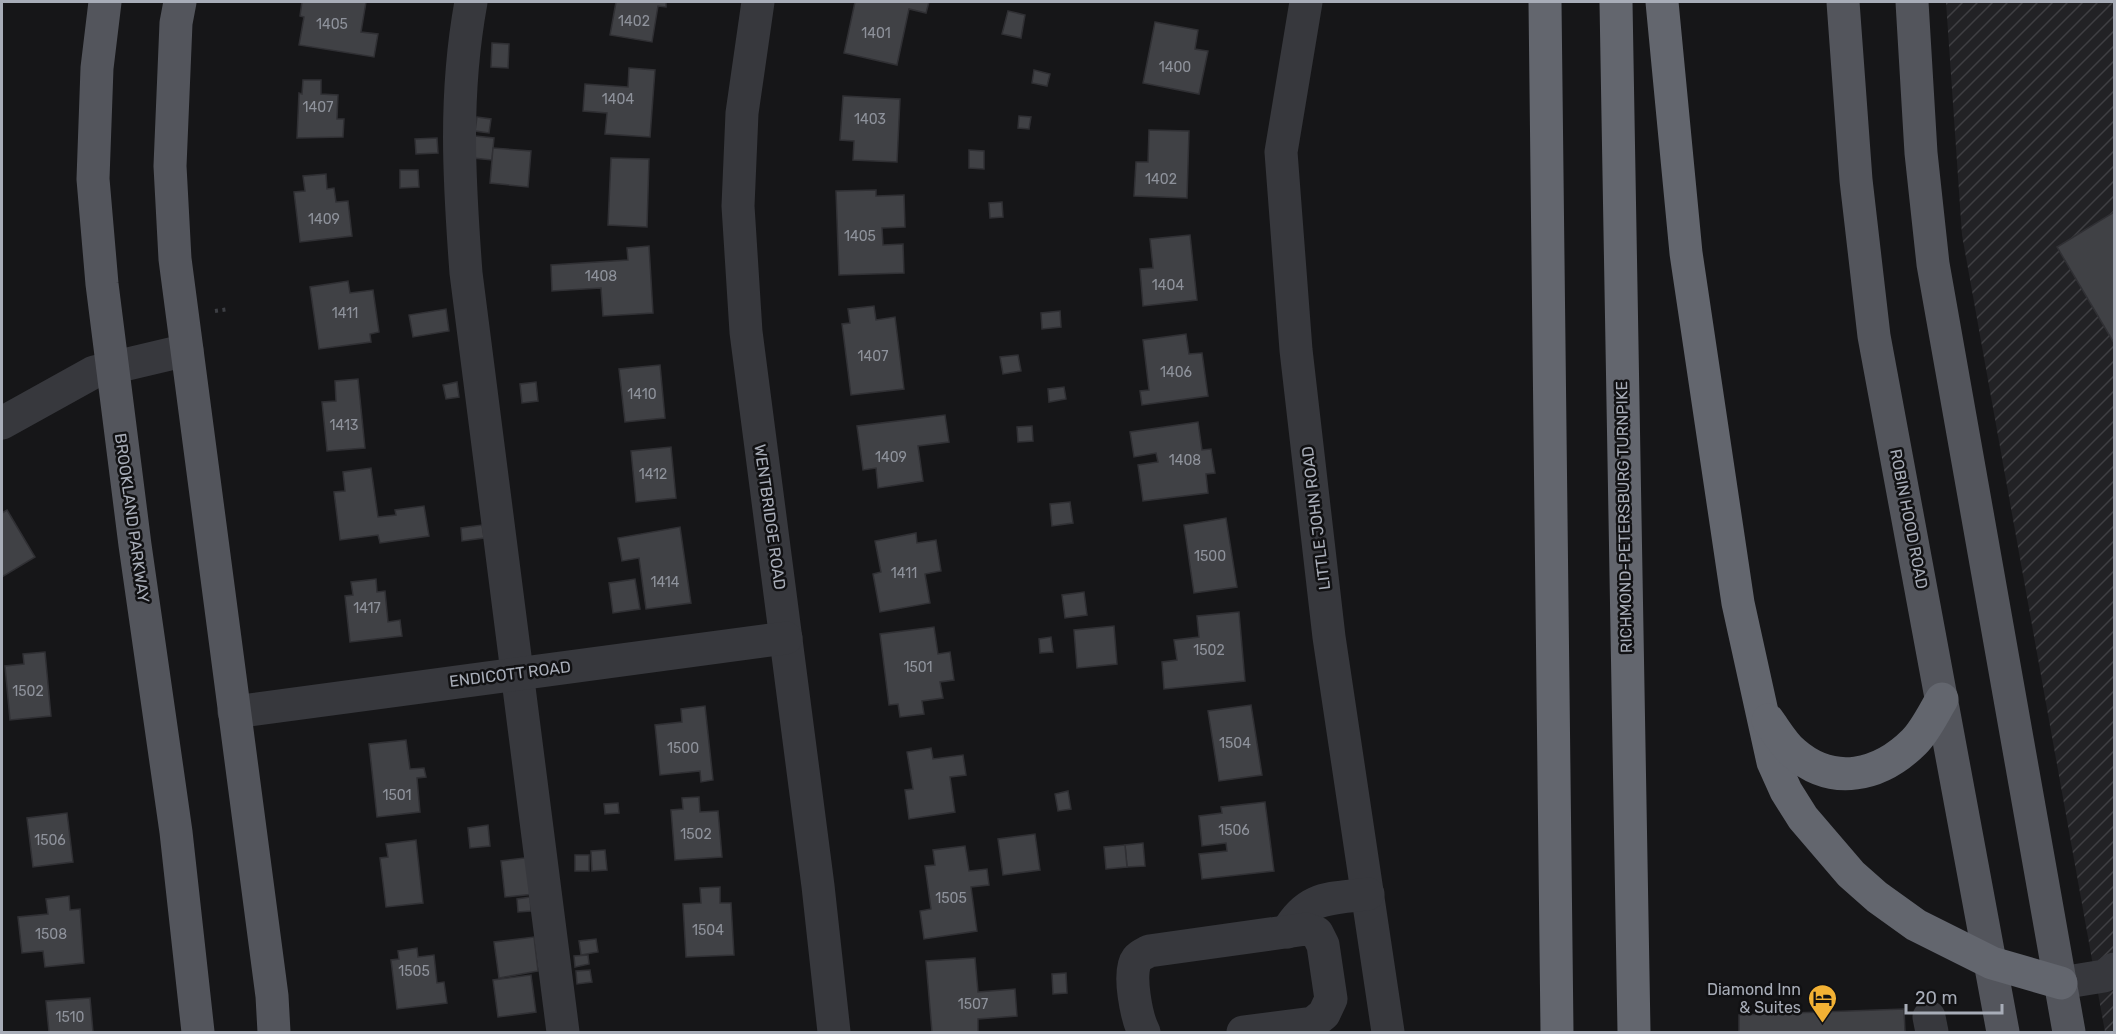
<svg xmlns="http://www.w3.org/2000/svg" width="2116" height="1034" font-family="Rubik,sans-serif">
<style>
.industrial{fill:url(#industrial-furrows)}
.building{fill:#404145;stroke:#303034;stroke-width:1.5}
.lines{fill:none;stroke-linecap:round;stroke-linejoin:round}
.path{stroke:#3d3f44;stroke-width:4;stroke-dasharray:3 4.5;stroke-linecap:butt}
.minor{stroke:#37383d;stroke-width:33}
.major{stroke:#53555c;stroke-width:33}
.highway{stroke:#63666e;stroke-width:33}
.labels{text-anchor:middle;dominant-baseline:central;stroke-width:5;stroke-linejoin:round;paint-order:stroke}
.number-label{font-size:14px;fill:#8e929b}
.street-label{font-size:16px;fill:#a8adb8;stroke:#111113}
.poi-label{font-size:16px;fill:#a8adb8;stroke:#111113;text-anchor:end}
</style>
<defs>
<pattern id="industrial-furrows" width="10" height="10" patternUnits="userSpaceOnUse" patternTransform="scale(1.5)"><rect width="10" height="10" fill="#222225"/><path d="M-1 1l2-2M0 10L10 0M9 11l2-2" fill="none" stroke="#3f3f43"/></pattern>
</defs>
<rect width="100%" height="100%" fill="#161618"/>
<path class="industrial" d="M1946 2H2114V1032H2105L1962 235Z"/>
<g class="building">
<path d="M302 2H366L361 32 378 34 374 57 299 45 304 17 300 16Z"/>
<path d="M616 2H666V7L658 6 652 42 610 35Z"/>
<path d="M855 2H929L926 13 909 9 897 65 844 53Z"/>
<path d="M1008 11 1025 15 1021 38 1002 34Z"/>
<path d="M1155 22 1198 30 1195 49 1208 51 1199 94 1143 83Z"/>
<path d="M492 43 509 44 508 68 491 67Z"/>
<path d="M629 68 655 70 650 137 605 134 607 113 583 111 585 84 628 87Z"/>
<path d="M1034 70 1050 74 1047 86 1032 83Z"/>
<path d="M303 80H321V94L338 95 337 119H344L343 137 297 138 299 93 302 94Z"/>
<path d="M843 96 900 99 897 162 853 160 854 141 840 140Z"/>
<path d="M1019 116 1031 117 1029 129 1018 128Z"/>
<path d="M477 117 491 119 489 133 475 131Z"/>
<path d="M1149 130 1189 131 1187 198 1134 196 1136 162H1148Z"/>
<path d="M475 136 494 138 492 160 473 158Z"/>
<path d="M437 138 438 153 416 154 415 139Z"/>
<path d="M493 148 531 151 528 187 490 183Z"/>
<path d="M969 150 984 151V169L969 168Z"/>
<path d="M611 158 649 159 647 227 608 225Z"/>
<path d="M400 170H418L419 187 400 188Z"/>
<path d="M326 174 327 189 334 188 336 202 348 201 352 236 300 242 294 192 305 191 303 176Z"/>
<path d="M876 190V196L904 195 905 227 882 228 883 245 903 244 904 273 839 275 836 191Z"/>
<path d="M1002 202 1003 217 990 218 989 203Z"/>
<path d="M2114 212V343L2057 247Z"/>
<path d="M1190 235 1197 300 1143 306 1140 269 1153 268 1150 239Z"/>
<path d="M649 246 653 313 603 316 601 288 552 291 551 265 628 260 627 248Z"/>
<path d="M348 281 350 293 373 290 379 332 370 334 371 342 319 349 310 287Z"/>
<path d="M874 306 876 320 895 317 904 389 851 395 842 324 850 323 848 309Z"/>
<path d="M446 309 449 331 413 337 409 315Z"/>
<path d="M1060 311 1061 327 1042 329 1041 313Z"/>
<path d="M1186 334 1189 354 1202 353 1208 396 1142 405 1140 391 1149 390 1143 340Z"/>
<path d="M1018 355 1021 371 1003 374 1000 357Z"/>
<path d="M660 365 665 418 625 422 619 369Z"/>
<path d="M358 379 365 448 327 451 322 402 336 401 335 381Z"/>
<path d="M457 382 459 397 446 399 443 385Z"/>
<path d="M536 382 538 401 522 403 520 384Z"/>
<path d="M1064 387 1066 399 1049 402 1048 389Z"/>
<path d="M945 415 949 442 918 446 923 481 878 488 876 468 863 470 857 426Z"/>
<path d="M1198 422 1202 450 1211 449 1215 473 1206 474 1208 493 1143 501 1138 465 1158 462 1156 453 1134 457 1130 432Z"/>
<path d="M1032 426 1033 441 1018 442 1017 427Z"/>
<path d="M671 447 676 498 636 502 631 451Z"/>
<path d="M371 468 378 517 396 515 395 510 424 506 429 536 380 543 378 535 340 540 334 492 345 491 343 472Z"/>
<path d="M1070 502 1073 523 1052 526 1050 504Z"/>
<path d="M7 510 35 557 2 577V513Z"/>
<path d="M1226 518 1237 587 1194 593 1184 525Z"/>
<path d="M482 525 484 538 462 541 461 528Z"/>
<path d="M680 527 691 603 646 609 639 558 622 561 618 538Z"/>
<path d="M916 533 917 543 936 540 941 571 925 574 930 603 880 612 873 574 881 572 875 541Z"/>
<path d="M376 579 377 592 385 591 388 622 400 620 402 636 350 642 345 596 353 595 351 582Z"/>
<path d="M635 579 640 609 613 613 609 583Z"/>
<path d="M1084 592 1087 615 1065 618 1062 595Z"/>
<path d="M1239 612 1245 681 1164 689 1162 662 1177 660 1174 640 1199 637 1197 616Z"/>
<path d="M1114 626 1117 664 1077 668 1074 630Z"/>
<path d="M934 627 938 654 950 652 954 680 940 682 943 698 922 701 924 714 900 717 898 704 889 705 880 634Z"/>
<path d="M1051 637 1053 652 1040 653 1039 639Z"/>
<path d="M45 652 51 716 10 720 5 666 24 664 23 654Z"/>
<path d="M1251 705 1262 775 1219 781 1208 711Z"/>
<path d="M705 706 713 780 701 782 700 771 660 775 655 725 682 722 681 709Z"/>
<path d="M406 740 410 769 424 768 426 777 417 778 420 812 377 817 369 744Z"/>
<path d="M931 748 933 759 963 755 966 775 950 777 955 812 909 819 905 790 913 789 907 752Z"/>
<path d="M1068 791 1071 809 1058 811 1055 794Z"/>
<path d="M699 797 700 812 718 811 722 857 675 860 671 810 683 809 682 798Z"/>
<path d="M1265 802 1274 871 1202 879 1199 854 1227 851 1226 843 1202 846 1199 816 1222 813 1221 807Z"/>
<path d="M618 803 619 813 605 814 604 804Z"/>
<path d="M67 813 73 862 33 867 27 818Z"/>
<path d="M488 825 490 846 470 848 468 828Z"/>
<path d="M1035 834 1040 870 1003 875 998 839Z"/>
<path d="M416 840 423 903 386 907 380 858 388 857 386 844Z"/>
<path d="M1143 843 1145 866 1127 867 1125 845Z"/>
<path d="M1125 845 1127 867 1106 869 1104 847Z"/>
<path d="M965 846 969 871 987 869 989 885 971 887 977 931 924 939 920 911 931 909 925 866 935 865 933 850Z"/>
<path d="M605 850 607 870 592 871 591 851Z"/>
<rect x="575" y="855" width="14" height="16"/>
<path d="M532 857 535 894 505 897 501 861Z"/>
<path d="M720 887V903H731L734 955 686 957 683 904 701 903 700 888Z"/>
<path d="M69 896 70 910 80 909 84 963 45 967 43 951 22 953 18 917 48 914 46 899Z"/>
<path d="M530 897 531 911 518 912 517 899Z"/>
<path d="M534 937 538 971 499 978 494 942Z"/>
<path d="M596 939 598 952 581 955 579 941Z"/>
<path d="M417 948 418 957 434 955 437 983 444 982 447 1003 397 1009 391 960 399 959 398 951Z"/>
<path d="M588 955 589 964 575 967 574 956Z"/>
<path d="M975 958 978 992 1015 989 1017 1016 978 1019V1032H932L926 961Z"/>
<path d="M590 970 592 982 577 984 576 971Z"/>
<path d="M1066 973 1067 993 1053 994 1052 974Z"/>
<path d="M531 975 536 1012 498 1017 493 980Z"/>
<path d="M90 998 93 1032H49L46 1001Z"/>
<path d="M1904 1009 1905 1032H1739V1015Z"/>
</g>
<g class="lines">
<path class="path" d="M215 311 229 309"/>
<g class="minor">
<path d="M471 2C454 95 459 179 466 273L563 1032"/>
<path d="M758 2 742 113 738 206 746 332 818 886 834 1032"/>
<path d="M1306 2 1281 152 1296 350 1329 637 1388 1032"/>
<path d="M2 423 94 372 187 350"/>
<path d="M234 712 786 638"/>
<path d="M1287 932C1308 895 1330 899 1368 894"/>
<path d="M2061 983 2104 976 2114 969"/>
<path d="M1929 1017 1932 1032"/>
<path d="M1144 1032C1137 1019 1127 972 1137 959 1140 955 1146 953 1149 951L1306 929 1317 933 1323 945 1331 999 1324 1014 1313 1023 1243 1032"/>
</g>
<g class="major">
<path d="M105 2 97 68 93 179 102 284 135 545 176 832 198 1032"/>
<path d="M180 2 176 23 170 166 175 259 272 996 274 1032"/>
<path d="M1843 2 1856 180 1874 336 2003 1032"/>
<path d="M1912 2 1921 153 1933 264 2069 1032"/>
</g>
<g class="highway">
<path d="M1545 2 1557 1032"/>
<path d="M1616 2 1634 1032"/>
<path d="M1662 2 1686 253 1738 603 1773 762 1786 791 1803 818 1851 874 1877 897 1916 925 1992 963 2061 983"/>
<path d="M1768 720C1776 731 1784 745 1794 753 1833 787 1880 776 1914 742 1926 730 1934 712 1942 699"/>
</g>
</g>
<defs>
<symbol id="hotel-pin" viewBox="-11 -11 22 30"><path d="M0 17L-7.5 6A9.5 9.5 0 1 1 7.5 6Z" fill="#f2b134" stroke="#111113"/><path d="M-6-4.5h1.5V1H6V5H4.5V3h-9V5H-6ZM-4 0a1.8 1.8 0 1 1 3.6 0ZM.5 0V-2.5h3Q6-2.5 6 0Z" fill="#111"/></symbol>
</defs>
<g fill-rule="evenodd">
<use href="#hotel-pin" x="1806" y="982" width="33" height="45"/>
</g>
<g class="labels">
<g class="number-label">
<text x="634" y="21">1402</text>
<text x="332" y="24">1405</text>
<text x="876" y="33">1401</text>
<text x="1175" y="67">1400</text>
<text x="618" y="99">1404</text>
<text x="318" y="107">1407</text>
<text x="870" y="119">1403</text>
<text x="1161" y="179">1402</text>
<text x="324" y="219">1409</text>
<text x="860" y="236">1405</text>
<text x="601" y="276">1408</text>
<text x="1168" y="285">1404</text>
<text x="345" y="313">1411</text>
<text x="873" y="356">1407</text>
<text x="1176" y="372">1406</text>
<text x="642" y="394">1410</text>
<text x="344" y="425">1413</text>
<text x="891" y="457">1409</text>
<text x="1185" y="460">1408</text>
<text x="653" y="474">1412</text>
<text x="1210" y="556">1500</text>
<text x="904" y="573">1411</text>
<text x="665" y="582">1414</text>
<text x="367" y="608">1417</text>
<text x="1209" y="650">1502</text>
<text x="918" y="667">1501</text>
<text x="28" y="691">1502</text>
<text x="1235" y="743">1504</text>
<text x="683" y="748">1500</text>
<text x="397" y="795">1501</text>
<text x="1234" y="830">1506</text>
<text x="696" y="834">1502</text>
<text x="50" y="840">1506</text>
<text x="951" y="898">1505</text>
<text x="708" y="930">1504</text>
<text x="51" y="934">1508</text>
<text x="414" y="971">1505</text>
<text x="973" y="1004">1507</text>
<text x="70" y="1017">1510</text>
</g>
<g class="street-label">
<text transform="translate(770 517) rotate(82)">WENTBRIDGE ROAD</text>
<text transform="translate(1624 517) rotate(-91)">RICHMOND-PETERSBURG TURNPIKE</text>
<text transform="translate(132 518) rotate(82)">BROOKLAND PARKWAY</text>
<text transform="translate(1316 518) rotate(-97)">LITTLE JOHN ROAD</text>
<text transform="translate(1909 519) rotate(79)">ROBIN HOOD ROAD</text>
<text transform="translate(510 674) rotate(-7)">ENDICOTT ROAD</text>
</g>
<g class="poi-label">
<text x="1801" y="989">Diamond Inn<tspan x="1801" dy="18">&amp; Suites</tspan></text>
</g>
</g>
<rect width="2116" height="1034" fill="none" stroke="#a8adb8" stroke-width="6"/>
<path d="M1906 1004v9h96v-9" fill="none" stroke="#a8adb8" stroke-width="3"/>
<text x="1915" y="1004" font-size="18" fill="#a8adb8" stroke="#111113" stroke-width="4.5" paint-order="stroke">20 m</text>
</svg>
